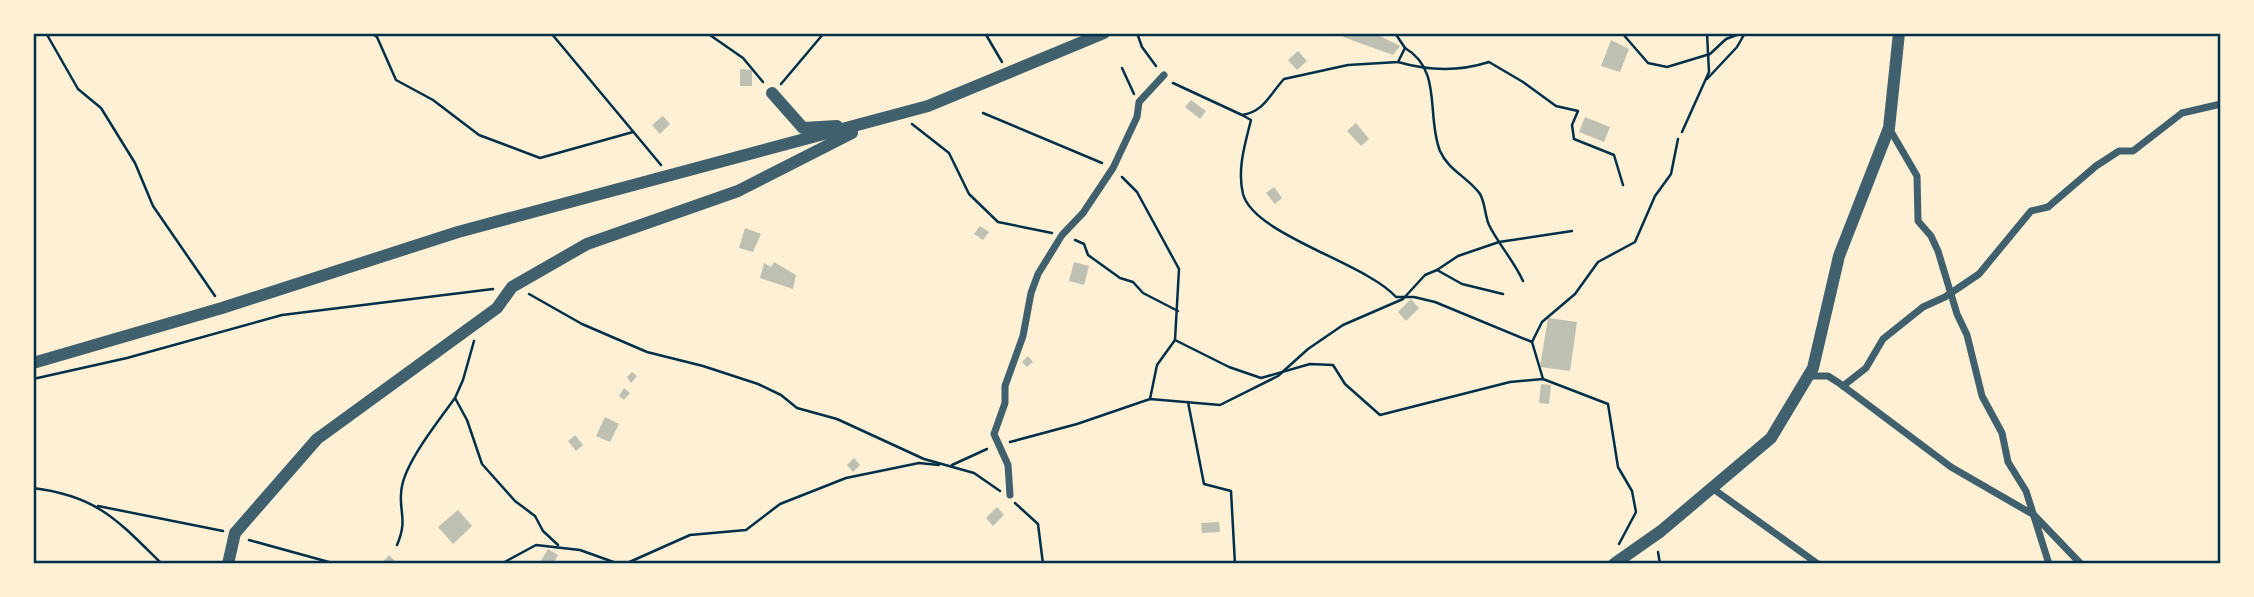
<svg xmlns="http://www.w3.org/2000/svg" width="2254" height="597" font-family="Signika,sans-serif">
<style>
.building{fill:#bec0b2}
.lines{fill:none;stroke-linecap:round;stroke-linejoin:round}
.path{stroke:#003049;stroke-width:2.5}
.minor{stroke:#3f606c;stroke-width:7}
.tertiary{stroke:#3f606c;stroke-width:12}
.neatline{fill:none;stroke:#003049;stroke-width:2.5}
</style>
<rect width="100%" height="100%" fill="#fdf0d5"/>
<g class="building">
<path d="M1344 33H1374L1400 46 1393 55 1343 37Z"/>
<path d="M1611 40 1629 49 1620 72 1601 66Z"/>
<path d="M1298 51 1307 61 1297 70 1288 60Z"/>
<path d="M740 69 752 70V86H740Z"/>
<path d="M1191 100 1206 111 1200 119 1185 107Z"/>
<path d="M663 116 670 124 660 134 652 125Z"/>
<path d="M1585 117 1610 127 1604 142 1579 132Z"/>
<path d="M1356 123 1369 139 1361 146 1347 131Z"/>
<path d="M1274 187 1282 198 1275 204 1266 193Z"/>
<path d="M980 226 989 232 983 240 974 234Z"/>
<path d="M745 228 761 234 753 252 739 248Z"/>
<path d="M774 262 796 275 793 289 760 278 764 263 771 267Z"/>
<path d="M1074 262 1089 266 1084 285 1069 281Z"/>
<path d="M1411 299 1419 308 1406 321 1398 312Z"/>
<path d="M1548 318 1577 322 1570 371 1540 367Z"/>
<path d="M1028 356 1033 362 1027 367 1022 362Z"/>
<path d="M632 372 637 376 631 383 627 377Z"/>
<path d="M1541 384 1551 385 1549 404 1539 403Z"/>
<path d="M624 388 630 393 624 400 619 396Z"/>
<path d="M605 417 619 424 610 442 596 436Z"/>
<path d="M575 435 583 445 576 451 568 441Z"/>
<path d="M854 458 860 465 853 472 847 465Z"/>
<path d="M997 507 1004 515 993 526 986 518Z"/>
<path d="M458 510 472 526 453 544 438 527Z"/>
<path d="M1219 522 1220 532 1202 533 1201 523Z"/>
<path d="M548 549 558 555 553 564H539Z"/>
<path d="M389 555 398 564H381Z"/>
</g>
<g class="lines">
<g class="path">
<path d="M46 33 78 89 101 108 135 163 153 206 215 296"/>
<path d="M371 33 377 37 396 80 433 100 479 135 540 158 633 132"/>
<path d="M551 33 661 165"/>
<path d="M707 33 743 58 763 82"/>
<path d="M985 33 1002 62"/>
<path d="M1137 33 1142 47 1156 66"/>
<path d="M1622 33 1648 63 1667 67 1710 54 1726 39 1742 33"/>
<path d="M1405 48C1443 70 1426 116 1440 151 1448 170 1469 178 1480 194 1485 202 1485 216 1489 225 1499 245 1514 261 1523 281"/>
<path d="M1398 62C1429 71 1458 72 1489 62L1523 82 1556 106 1578 111 1572 125 1574 139 1614 155 1623 185"/>
<path d="M1122 68 1134 94"/>
<path d="M1707 79 1737 47 1745 33"/>
<path d="M1173 83 1242 115C1264 112 1270 94 1284 79L1348 65 1398 62 1405 48 1395 33"/>
<path d="M781 84 824 33"/>
<path d="M983 113 1102 163"/>
<path d="M1242 115 1251 120C1245 144 1237 169 1243 194 1254 235 1366 263 1396 297H1414L1435 302 1532 342 1543 379"/>
<path d="M912 124 949 153 969 194 998 222 1052 233"/>
<path d="M1682 132 1709 72 1707 33"/>
<path d="M1122 177 1137 192 1179 269 1175 340 1229 367 1261 378 1310 364 1333 365 1345 384 1380 415 1510 382 1543 379 1608 404 1618 467 1632 491 1636 512 1619 544"/>
<path d="M1075 240 1084 244 1088 255 1120 278 1133 282 1143 293 1178 311"/>
<path d="M1437 270 1458 256 1499 242 1572 231"/>
<path d="M529 294 582 324 647 352 703 366 758 384 781 395 797 408 837 419 924 459 974 473 1000 491"/>
<path d="M474 341 463 380 455 398 467 420 482 464 515 501 535 516 543 531 558 545"/>
<path d="M1532 342 1542 322 1575 294 1598 262 1635 242 1655 196 1671 174 1678 139"/>
<path d="M33 379 127 358 282 315 493 289"/>
<path d="M1150 399 1157 365 1175 340"/>
<path d="M1188 402 1204 484 1231 491 1235 564"/>
<path d="M1010 442 1077 424 1150 399 1220 405 1278 376 1308 349 1343 325 1403 299 1425 275 1437 270 1462 284 1503 294"/>
<path d="M952 465 987 449"/>
<path d="M33 488C98 496 118 521 162 564"/>
<path d="M1015 503 1038 524 1043 564"/>
<path d="M98 506 223 531"/>
<path d="M249 540 336 564"/>
<path d="M397 545C409 518 397 509 402 486 407 460 439 420 455 398"/>
<path d="M1658 552 1660 564"/>
<path d="M356 564 365 563"/>
<path d="M455 564H477"/>
<path d="M501 564 536 545 580 550 619 564"/>
<path d="M625 564 690 535 746 530 780 504 846 478 919 463 939 465"/>
</g>
<g class="minor">
<path d="M1889 128 1917 176 1918 221 1931 236 1938 251 1957 314 1967 335 1982 396 2002 433 2008 462 2026 491 2049 564"/>
<path d="M1809 376H1828L1839 383 1951 467 2034 515 2081 564"/>
<path d="M1843 386 1866 368 1883 339 1923 307 1945 297 1979 274 2031 211 2048 207 2096 166 2119 151H2133L2182 113 2221 104"/>
<path d="M1712 488 1818 564"/>
<path d="M1010 495 1008 465 994 434 1005 403V386L1023 336 1031 293 1038 274 1062 235 1083 213 1113 168 1137 117 1139 102 1164 75"/>
</g>
<g class="tertiary">
<path d="M772 93 803 128 837 126"/>
<path d="M33 363 222 308 458 232 928 106 1104 33"/>
<path d="M228 564 235 533 317 439 497 308 512 287 587 244 738 191 852 133"/>
<path d="M1614 564 1661 531 1771 438 1813 368 1839 256 1889 128 1899 33"/>
</g>
</g>
<rect width="2254" height="597" fill="none" stroke="#fdf0d5" stroke-width="70"/>
<rect x="35" y="35" width="2184" height="527" class="neatline"/>
</svg>
